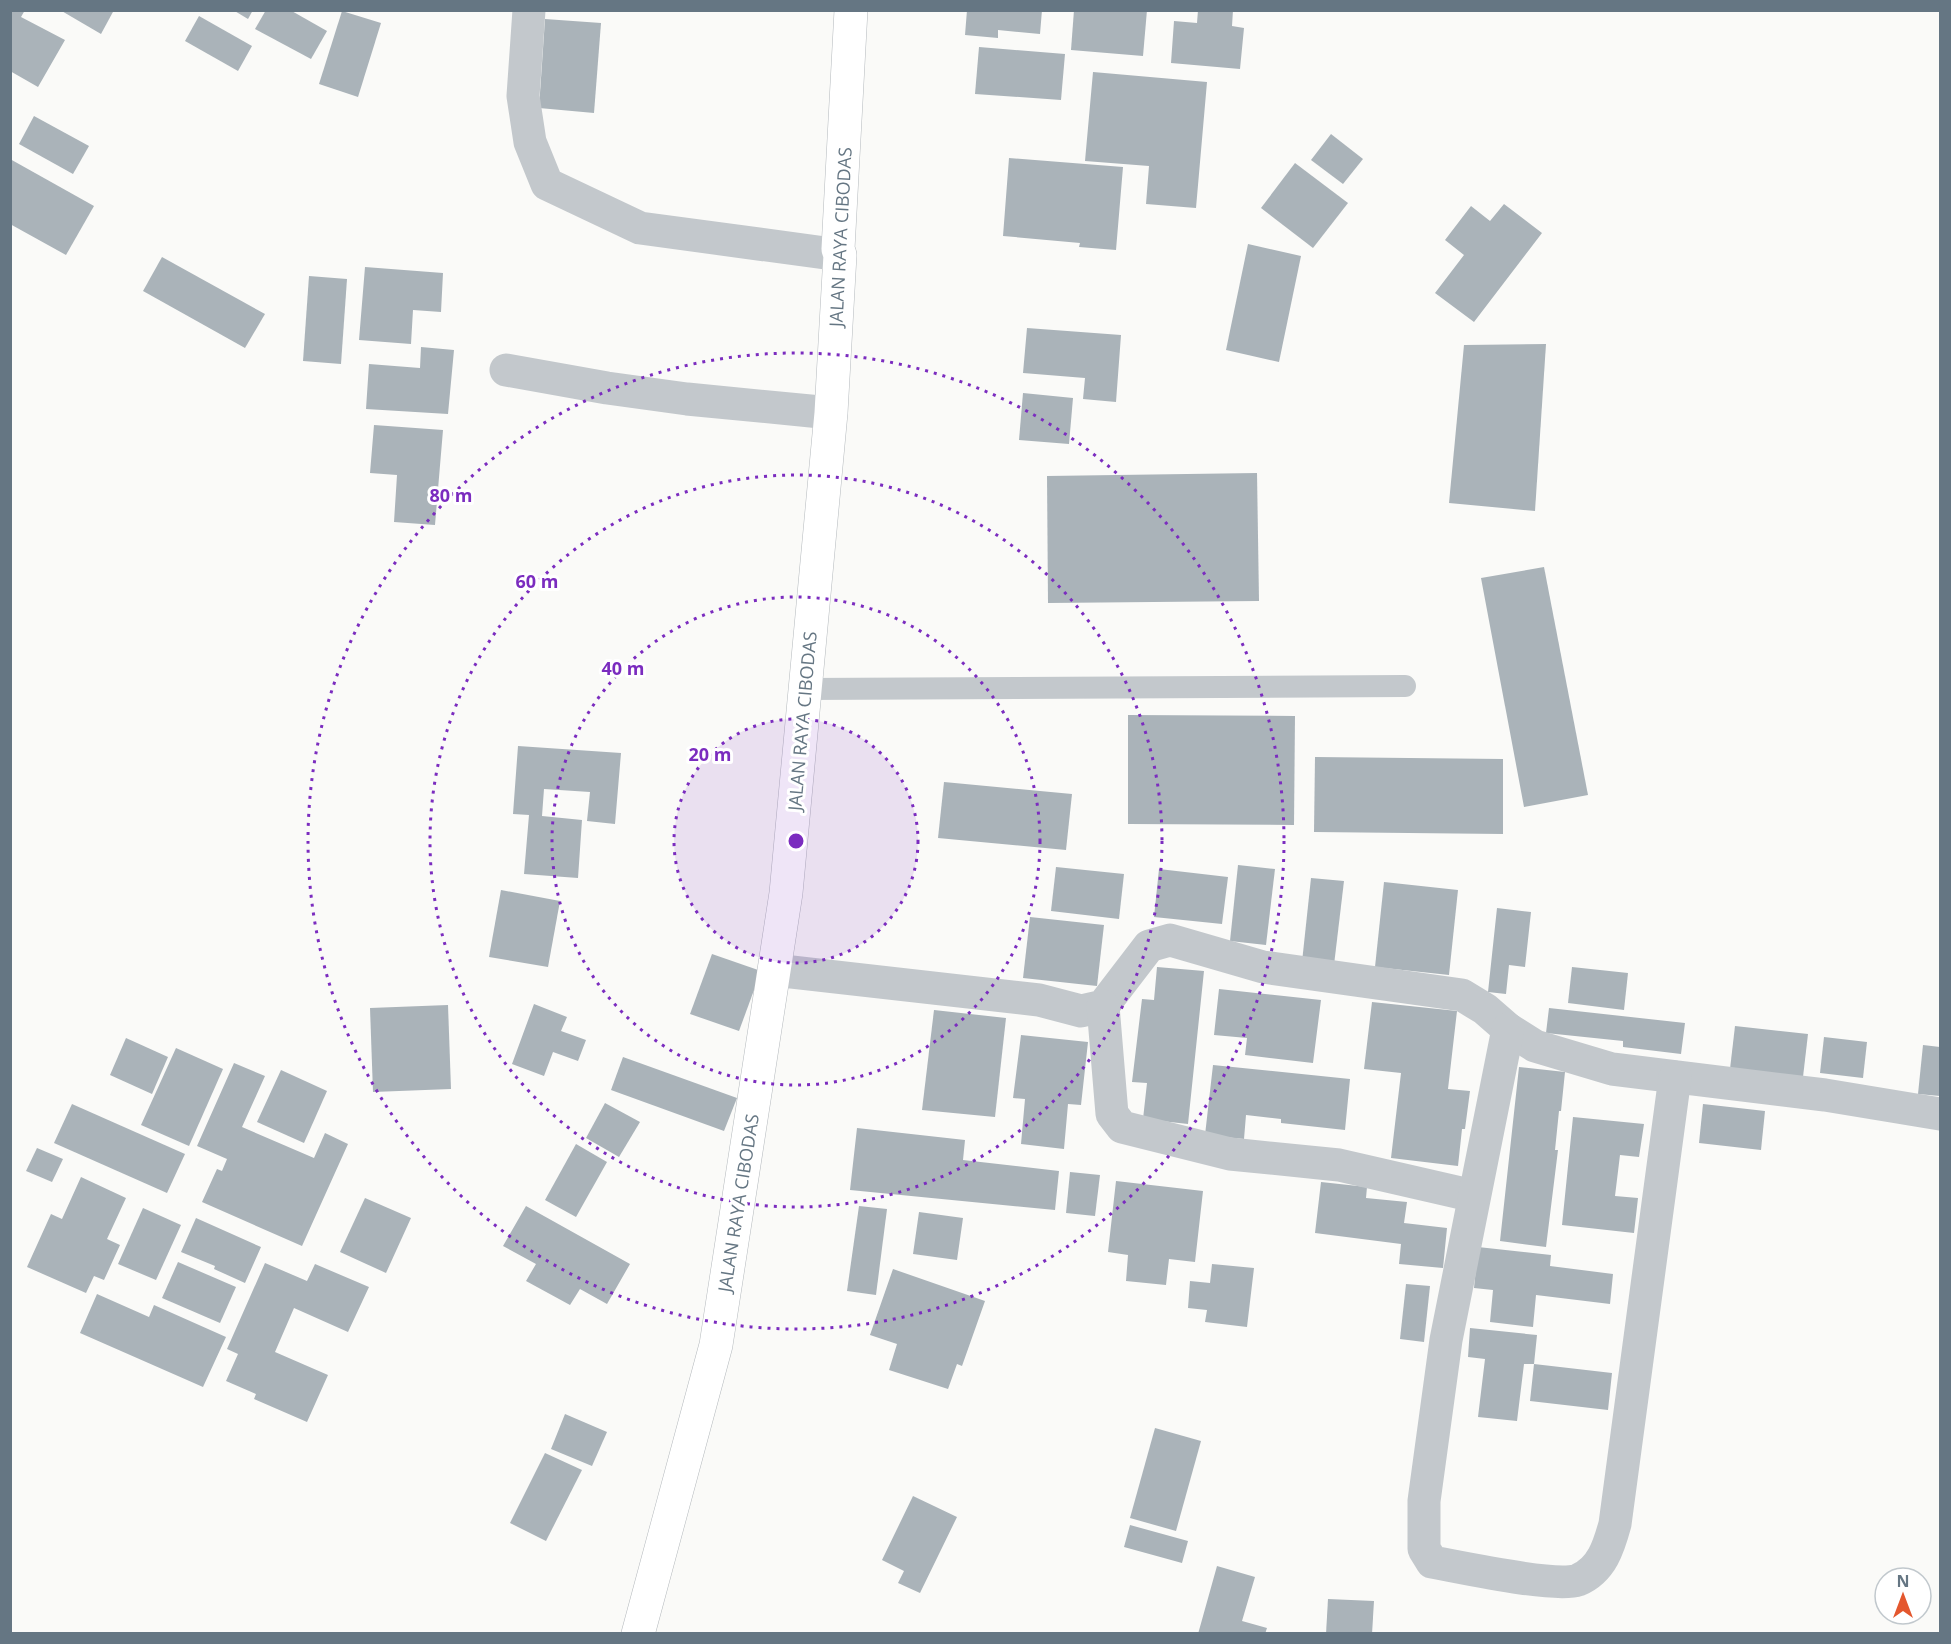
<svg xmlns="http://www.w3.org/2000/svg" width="1951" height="1644" font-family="'Open Sans',sans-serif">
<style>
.building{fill:#aab3b9}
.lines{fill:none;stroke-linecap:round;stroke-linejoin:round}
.trunk-casing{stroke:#b4b9bd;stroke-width:34}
.service{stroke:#c3c8cc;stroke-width:22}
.minor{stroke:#c3c8cc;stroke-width:33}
.trunk{stroke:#fff;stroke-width:33}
.ring{fill:none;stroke:#7b2cbf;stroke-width:3;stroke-dasharray:3 6}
.labels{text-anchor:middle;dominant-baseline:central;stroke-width:6;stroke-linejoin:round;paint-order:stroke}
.street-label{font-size:18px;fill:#657683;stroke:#fff}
.centre{fill:#7b2cbf;stroke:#fff;stroke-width:3}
.ring-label{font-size:18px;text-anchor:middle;font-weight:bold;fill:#7b2cbf;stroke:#fff;stroke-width:6;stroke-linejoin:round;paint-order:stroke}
</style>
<rect width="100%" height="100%" fill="#fafaf8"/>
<g class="building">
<path d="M10 10H25L21 17 65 40 38 87 10 71Z"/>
<path d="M60 10H114L101 34Z"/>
<path d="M233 10H253L248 19Z"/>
<path d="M266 10H290L327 31 311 59 255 29Z"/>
<path d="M967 10H1042L1040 34 998 30V38L965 35Z"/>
<path d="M1074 10H1147L1143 56 1071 50Z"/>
<path d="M1198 10H1233L1232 26 1244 28 1240 69 1171 63 1174 21 1197 23Z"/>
<path d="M342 11 381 23 358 97 319 84Z"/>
<path d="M199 16 252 46 238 71 185 41Z"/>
<path d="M545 19 601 23 594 113 539 108Z"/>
<path d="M979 47 1065 54 1061 100 975 94Z"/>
<path d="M1093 72 1207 82 1196 208 1146 204 1149 166 1085 161Z"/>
<path d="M34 116 89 146 73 174 19 144Z"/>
<path d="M1331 134 1363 159 1343 184 1311 160Z"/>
<path d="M1009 158 1123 167 1116 250 1079 247 1080 243 1003 236Z"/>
<path d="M10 159 94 206 66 255 10 224Z"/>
<path d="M1295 163 1348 203 1313 248 1261 208Z"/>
<path d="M1504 204 1542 233 1474 322 1435 293 1464 255 1445 240 1471 206 1490 221Z"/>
<path d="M1248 244 1301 256 1279 362 1226 350Z"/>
<path d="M162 257 265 314 245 348 143 291Z"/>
<path d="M365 267 443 273 441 312 413 310 411 344 359 340Z"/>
<path d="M309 276 347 279 341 364 303 361Z"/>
<path d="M1027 328 1121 335 1116 402 1083 399 1085 378 1023 373Z"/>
<path d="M1546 344 1535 511 1449 503 1464 345Z"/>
<path d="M421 347 454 350 448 414 366 409 369 364 420 368Z"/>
<path d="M1023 393 1073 398 1069 444 1019 440Z"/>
<path d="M374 425 443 430 435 525 394 522 397 475 370 473Z"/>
<path d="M1257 473 1259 601 1048 603 1047 476Z"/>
<path d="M1544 567 1588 795 1524 807 1481 578Z"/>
<path d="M1128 715 1295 716 1294 825 1128 824Z"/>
<path d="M518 746 621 753 615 824 587 821 590 792 544 789 542 816 582 820 578 878 524 874 529 815 513 814Z"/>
<path d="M1315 757 1503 759V834L1314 832Z"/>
<path d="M944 782 1072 794 1066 850 938 838Z"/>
<path d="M1238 865 1275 869 1266 945 1230 941Z"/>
<path d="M1056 867 1124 874 1119 919 1051 911Z"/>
<path d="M1159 869 1228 877 1222 924 1154 917Z"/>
<path d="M1311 878 1344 881 1334 965 1302 962Z"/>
<path d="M1384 882 1458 890 1449 975 1375 967Z"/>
<path d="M501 890 560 901 548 967 489 957Z"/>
<path d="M1497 908 1531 912 1525 967 1509 965 1506 994 1488 992Z"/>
<path d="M1030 917 1104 925 1097 986 1023 978Z"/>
<path d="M712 954 761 971 739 1031 690 1014Z"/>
<path d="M1157 967 1204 971 1188 1124 1143 1119 1147 1083 1132 1082 1142 999 1154 1000Z"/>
<path d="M1572 967 1628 973 1624 1010 1568 1003Z"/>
<path d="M1219 989 1321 1000 1313 1063 1245 1055 1247 1038 1214 1035Z"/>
<path d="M1372 1002 1457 1011 1448 1089 1470 1091 1465 1129H1462L1458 1166 1391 1158 1401 1073 1364 1069Z"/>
<path d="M534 1004 567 1017 561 1031 586 1040 578 1061 553 1052 544 1076 512 1064Z"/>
<path d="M448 1005 451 1089 373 1092 370 1008Z"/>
<path d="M1549 1008 1685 1023 1681 1054 1623 1047V1041L1546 1033Z"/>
<path d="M934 1010 1006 1018 995 1117 922 1110Z"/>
<path d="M1735 1026 1808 1034 1803 1077 1730 1069Z"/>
<path d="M1021 1035 1088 1042 1081 1105 1068 1104 1064 1149 1021 1144 1025 1099 1013 1098Z"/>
<path d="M1824 1037 1867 1042 1863 1078 1820 1073Z"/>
<path d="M126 1038 168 1057 152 1094 110 1075Z"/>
<path d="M1923 1045 1940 1047V1096L1918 1094Z"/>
<path d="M176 1048 223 1069 189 1146 141 1125Z"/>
<path d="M623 1057 737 1098 724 1131 611 1090Z"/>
<path d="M234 1063 265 1076 242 1127 314 1158 325 1133 348 1144 302 1246 202 1202 217 1169 222 1171 227 1159 197 1146Z"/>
<path d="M1213 1065 1350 1079 1345 1130 1281 1123V1119L1246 1115 1244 1139 1205 1135Z"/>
<path d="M1519 1067 1565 1072 1561 1111H1559L1555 1150H1558L1546 1247 1500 1241Z"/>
<path d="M281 1070 327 1091 304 1143 257 1122Z"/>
<path d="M605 1103 640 1122 619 1157 586 1138Z"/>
<path d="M72 1104 185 1154 167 1193 54 1143Z"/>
<path d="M1703 1104 1765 1111 1761 1150 1699 1143Z"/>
<path d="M1573 1117 1644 1124 1639 1157 1620 1155 1615 1196 1638 1198 1634 1233 1562 1225Z"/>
<path d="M857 1128 965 1140 963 1160 1059 1171 1055 1210 850 1190Z"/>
<path d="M576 1144 607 1162 576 1217 545 1200Z"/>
<path d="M37 1148 63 1159 52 1182 26 1171Z"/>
<path d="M1070 1172 1100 1175 1095 1216 1066 1213Z"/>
<path d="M81 1177 126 1198 107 1239 120 1245 104 1280 94 1276 86 1293 27 1267 51 1214 62 1219Z"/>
<path d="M1116 1181 1203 1191 1195 1262 1169 1259 1166 1285 1126 1281 1128 1255 1108 1252Z"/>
<path d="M1321 1182 1367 1187 1366 1198 1407 1202 1404 1223 1447 1228 1443 1268 1399 1264 1401 1244 1315 1233Z"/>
<path d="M365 1198 411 1218 386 1273 340 1252Z"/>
<path d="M526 1206 630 1264 607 1304 580 1289 570 1305 526 1281 536 1264 503 1246Z"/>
<path d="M859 1206 887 1209 876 1295 847 1291Z"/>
<path d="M143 1208 181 1225 156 1280 118 1264Z"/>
<path d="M919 1212 963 1218 957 1260 913 1254Z"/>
<path d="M196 1218 261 1247 245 1283 214 1269 215 1266 181 1252Z"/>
<path d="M1478 1247 1551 1255 1550 1266 1613 1274 1610 1304 1536 1295 1533 1327 1490 1322 1493 1290 1474 1288Z"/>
<path d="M178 1262 236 1287 220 1323 162 1298Z"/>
<path d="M265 1263 307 1281 315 1264 369 1287 348 1332 294 1308 275 1352 328 1375 307 1422 254 1399 256 1394 226 1381 238 1354 227 1349Z"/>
<path d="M1212 1264 1254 1268 1247 1327 1205 1322 1207 1310 1188 1308 1190 1281 1210 1283Z"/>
<path d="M893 1269 985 1301 962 1366 957 1364 948 1389 889 1370 897 1344 870 1335Z"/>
<path d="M1406 1284 1430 1286 1424 1342 1400 1339Z"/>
<path d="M97 1294 149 1317 154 1305 226 1337 203 1387 80 1333Z"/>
<path d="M1470 1328 1537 1335 1534 1364 1612 1373 1608 1410 1530 1401 1534 1364H1524L1517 1421 1478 1417 1485 1359 1468 1357Z"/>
<path d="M565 1414 607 1432 592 1466 551 1449Z"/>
<path d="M1155 1428 1201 1441 1176 1531 1130 1518Z"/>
<path d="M545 1453 582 1470 546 1541 510 1523Z"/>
<path d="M913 1496 957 1517 920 1593 898 1583 904 1571 882 1560Z"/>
<path d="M1130 1525 1188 1541 1182 1563 1124 1547Z"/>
<path d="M1217 1566 1255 1577 1242 1621 1267 1628 1265 1634H1198Z"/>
<path d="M1328 1599 1374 1601 1372 1634H1326Z"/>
</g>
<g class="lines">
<defs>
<path id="trunk" d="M638 1634 716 1345 786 893 831 413 840 255 838 249 851 10"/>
</defs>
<use href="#trunk" class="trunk-casing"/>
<path class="service" d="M805 689 1405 686"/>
<g class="minor">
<path d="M529 10 523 96 530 142 547 184 640 228 840 255"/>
<path d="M506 370 607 388 687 399 831 413"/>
<path d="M774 970 1039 1000 1081 1011 1103 1006 1149 946 1170 940 1263 967 1462 995 1485 1009 1508 1029 1535 1046 1612 1069 1825 1095 1940 1114"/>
<path d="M1103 1006 1112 1114 1122 1127 1230 1154 1339 1165 1474 1196"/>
<path d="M1508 1029 1446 1340 1424 1501V1549L1432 1562C1460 1567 1555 1588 1578 1580 1602 1570 1609 1546 1615 1524L1675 1077"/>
</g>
<use href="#trunk" class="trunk"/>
</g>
<circle cx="796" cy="841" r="122" fill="#7b2cbf" fill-opacity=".12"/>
<g class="ring">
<circle cx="796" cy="841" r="122"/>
<circle cx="796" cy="841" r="244"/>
<circle cx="796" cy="841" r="366"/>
<circle cx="796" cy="841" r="488"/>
</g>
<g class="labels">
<g class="street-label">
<text transform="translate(840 237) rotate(-87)">JALAN RAYA CIBODAS</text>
<text transform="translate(802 721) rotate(-85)">JALAN RAYA CIBODAS</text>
<text transform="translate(738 1203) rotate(-81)">JALAN RAYA CIBODAS</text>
</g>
</g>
<circle cx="796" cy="841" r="9" class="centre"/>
<g class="ring-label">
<text x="451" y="502">80 m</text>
<text x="537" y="588">60 m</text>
<text x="623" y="675">40 m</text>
<text x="710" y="761">20 m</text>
</g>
<rect width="1951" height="1644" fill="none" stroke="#657683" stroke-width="24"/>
<g transform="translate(1903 1596)"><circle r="28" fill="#ffffff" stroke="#c1c8cd" stroke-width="1.5"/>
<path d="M0-4.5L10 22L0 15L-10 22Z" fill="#e4572e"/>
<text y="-9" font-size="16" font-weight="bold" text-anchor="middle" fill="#657683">N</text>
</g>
</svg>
